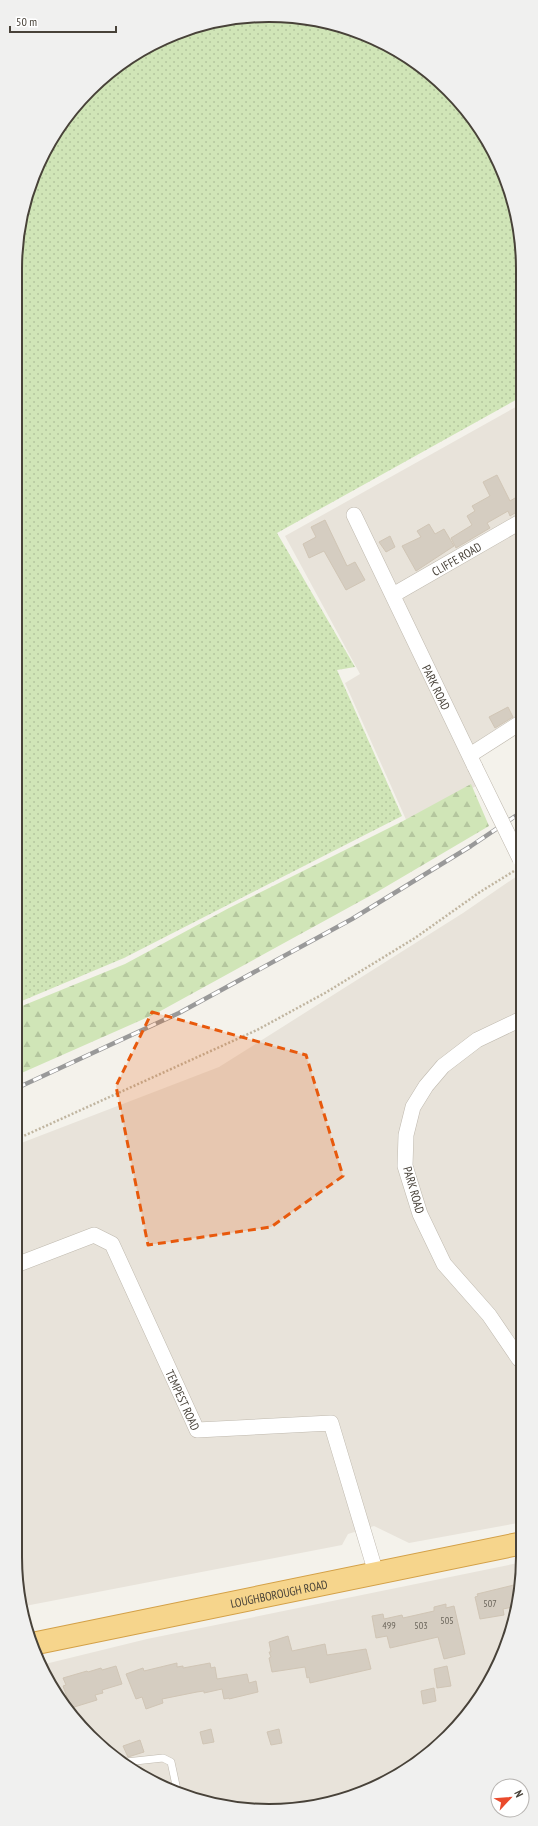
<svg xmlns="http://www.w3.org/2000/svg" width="538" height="1826" font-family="'PT Sans Narrow',sans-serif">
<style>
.residential{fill:#e8e3da}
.grass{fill:url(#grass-dots)}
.forest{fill:url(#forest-firs)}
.building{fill:#d5cdc1;stroke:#d0c5b5}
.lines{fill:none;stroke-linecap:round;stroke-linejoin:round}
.service-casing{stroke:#bfb9ae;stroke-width:8}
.minor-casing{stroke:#bfb9ae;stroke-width:16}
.trunk-casing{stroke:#d3a047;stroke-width:24}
.path{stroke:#c0b5a0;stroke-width:2.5;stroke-dasharray:2 2;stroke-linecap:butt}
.service{stroke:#fff;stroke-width:7}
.minor{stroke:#fff;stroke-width:15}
.trunk{stroke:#f6d58c;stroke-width:22}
.rail-casing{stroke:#999;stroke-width:4.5}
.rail{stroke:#fff;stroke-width:3;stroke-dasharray:9;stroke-linecap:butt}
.minor-bridge-casing{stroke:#bfb9ae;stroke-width:16;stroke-linecap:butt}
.minor-bridge{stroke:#fff;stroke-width:15}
.marked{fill:#e8590c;fill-opacity:0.2;stroke:#e8590c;stroke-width:3;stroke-dasharray:8 5;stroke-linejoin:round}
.labels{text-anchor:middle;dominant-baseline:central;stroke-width:3;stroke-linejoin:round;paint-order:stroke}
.number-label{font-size:10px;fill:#6b655b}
.street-label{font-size:12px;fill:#484239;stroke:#fff}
.rim{fill:none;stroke:#484239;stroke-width:2}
</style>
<defs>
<pattern id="grass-dots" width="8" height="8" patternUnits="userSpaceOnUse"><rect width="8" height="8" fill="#d0e5b7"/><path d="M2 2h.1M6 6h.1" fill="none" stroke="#b4c69e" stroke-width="1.8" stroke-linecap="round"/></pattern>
<pattern id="forest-firs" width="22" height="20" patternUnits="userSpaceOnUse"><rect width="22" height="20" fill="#d0e5b7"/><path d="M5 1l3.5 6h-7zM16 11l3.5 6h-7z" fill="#b4c69e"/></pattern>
</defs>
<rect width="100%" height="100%" fill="#f4f2eb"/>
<g class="residential">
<path d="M521 404 520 714 460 752 476 786 408 824 345 683 360 674 285 536Z"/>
<path d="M520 874 518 1523 409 1543 374 1526 348 1534 342 1545 25 1606 15 1557 16 1145 219 1067 463 913Z"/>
<path d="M518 1563V1606L489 1684 423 1759 335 1802 252 1810 156 1785 78 1725 41 1665 147 1639Z"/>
</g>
<path class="grass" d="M219 20H318L396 49 460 101 504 172 521 236V397L277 533 355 667 337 670 402 816 124 958 17 1003 20 220 58 128 128 58Z"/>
<path class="forest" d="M471 784 489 826 377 892 155 1014 17 1075V1008L125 964 229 908 403 821Z"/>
<g class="building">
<path d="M497 475 510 501 515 498 520 510 510 516 508 511 487 523 490 528 456 548 451 538 472 525 467 516 475 511 472 506 490 496 483 482Z"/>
<path d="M325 520 347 566 355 562 365 580 346 590 324 551 309 558 303 544 316 537 311 527Z"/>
<path d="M429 524 435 534 444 529 454 546 416 571 402 546 421 537 417 531Z"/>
<path d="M390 536 395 547 386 552 379 542Z"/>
<path d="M508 707 513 717 495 728 489 717Z"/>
<path d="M518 1584V1606L503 1609 504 1615 480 1619 475 1597 478 1596 477 1594Z"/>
<path d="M446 1604V1608L454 1606 465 1654 444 1659 438 1637 390 1648 387 1636 376 1638 372 1616 383 1614 384 1619 402 1615 403 1618 434 1611V1607Z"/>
<path d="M288 1636 292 1651 325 1644 327 1655 366 1649 371 1669 310 1683 309 1677 307 1678 305 1667 272 1672 269 1658 271 1657 269 1652H271L269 1642Z"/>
<path d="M177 1663V1667L183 1666V1668L210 1663 211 1668 215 1667 217 1679 247 1674 249 1683 256 1681 258 1692 229 1699V1698L224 1699 222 1689 204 1693V1691L197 1692 162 1699 163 1703 146 1709 142 1697 136 1699 126 1674 143 1668 144 1671Z"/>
<path d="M116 1666 122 1684 102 1690 103 1693 95 1695 97 1700 71 1708 63 1686 66 1685 63 1678 87 1671 88 1672 101 1668 102 1670Z"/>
<path d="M447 1666 451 1686 437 1688 434 1669Z"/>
<path d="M434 1688 436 1701 423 1704 421 1691Z"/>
<path d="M211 1729 214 1742 203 1744 200 1732Z"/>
<path d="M279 1729 282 1743 271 1745 267 1732Z"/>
<path d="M140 1740 144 1752 128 1757 123 1746Z"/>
</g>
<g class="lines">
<defs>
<path id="service" d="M126 1762 163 1758 171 1762 177 1790"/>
<g id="minor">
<path id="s1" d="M354 515 475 767"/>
<path id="s2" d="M393 595 520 522"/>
<path d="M470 755 520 723"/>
<path id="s3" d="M16 1265 94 1235 112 1244 197 1430 331 1423 376 1573"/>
<path d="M519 1359 489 1315 444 1264 420 1214 405 1166 406 1135 413 1107 426 1086 443 1066 477 1040 519 1020"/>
</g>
<g id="trunk">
<path id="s4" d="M32 1644 518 1544"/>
</g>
</defs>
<use href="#service" class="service-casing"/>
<use href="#minor" class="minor-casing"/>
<use href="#trunk" class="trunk-casing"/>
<path class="path" d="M17 1139 257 1030 325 993 415 938 480 892 514 871"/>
<use href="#service" class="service"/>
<use href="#minor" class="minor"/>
<use href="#trunk" class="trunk"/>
<defs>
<path id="rail" d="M17 1088 179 1013 352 919 471 846 520 813"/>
</defs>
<use href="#rail" class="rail-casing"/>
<use href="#rail" class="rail"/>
<defs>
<path id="minor-bridge" d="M475 767 520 859"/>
</defs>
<use href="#minor-bridge" class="minor-bridge-casing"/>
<use href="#minor-bridge" class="minor-bridge"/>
</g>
<path class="marked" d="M152 1012 306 1055 343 1176 271 1227 148 1245 116 1086Z"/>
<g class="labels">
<g class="number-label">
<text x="490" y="1603">507</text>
<text x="447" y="1620">505</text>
<text x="389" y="1625">499</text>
<text x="421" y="1625">503</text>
</g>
<g class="street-label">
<text stroke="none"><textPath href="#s2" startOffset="73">CLIFFE ROAD</textPath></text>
<text stroke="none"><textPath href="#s1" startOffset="191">PARK ROAD</textPath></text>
<text transform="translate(414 1190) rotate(74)">PARK ROAD</text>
<text stroke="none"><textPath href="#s3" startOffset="275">TEMPEST ROAD</textPath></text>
<text stroke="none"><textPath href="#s4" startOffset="252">LOUGHBOROUGH ROAD</textPath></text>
</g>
</g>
<path d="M0 0H538V1826H0ZM269 22H269A247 247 0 0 1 516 269V1557A247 247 0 0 1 269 1804H269A247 247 0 0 1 22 1557V269A247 247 0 0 1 269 22Z" fill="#f0f0ef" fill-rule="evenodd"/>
<path class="rim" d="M269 22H269A247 247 0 0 1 516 269V1557A247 247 0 0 1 269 1804H269A247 247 0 0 1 22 1557V269A247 247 0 0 1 269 22Z"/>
<g transform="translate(510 1798) rotate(64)"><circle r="19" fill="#ffffff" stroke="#b6b3b0"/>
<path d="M0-3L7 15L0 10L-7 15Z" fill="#ea4a2c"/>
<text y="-6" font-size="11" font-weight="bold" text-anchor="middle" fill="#484239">N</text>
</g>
<path d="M10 26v6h106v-6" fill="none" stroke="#484239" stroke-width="2"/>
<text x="16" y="26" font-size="12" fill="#484239" stroke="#ffffff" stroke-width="3" paint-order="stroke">50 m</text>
</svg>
